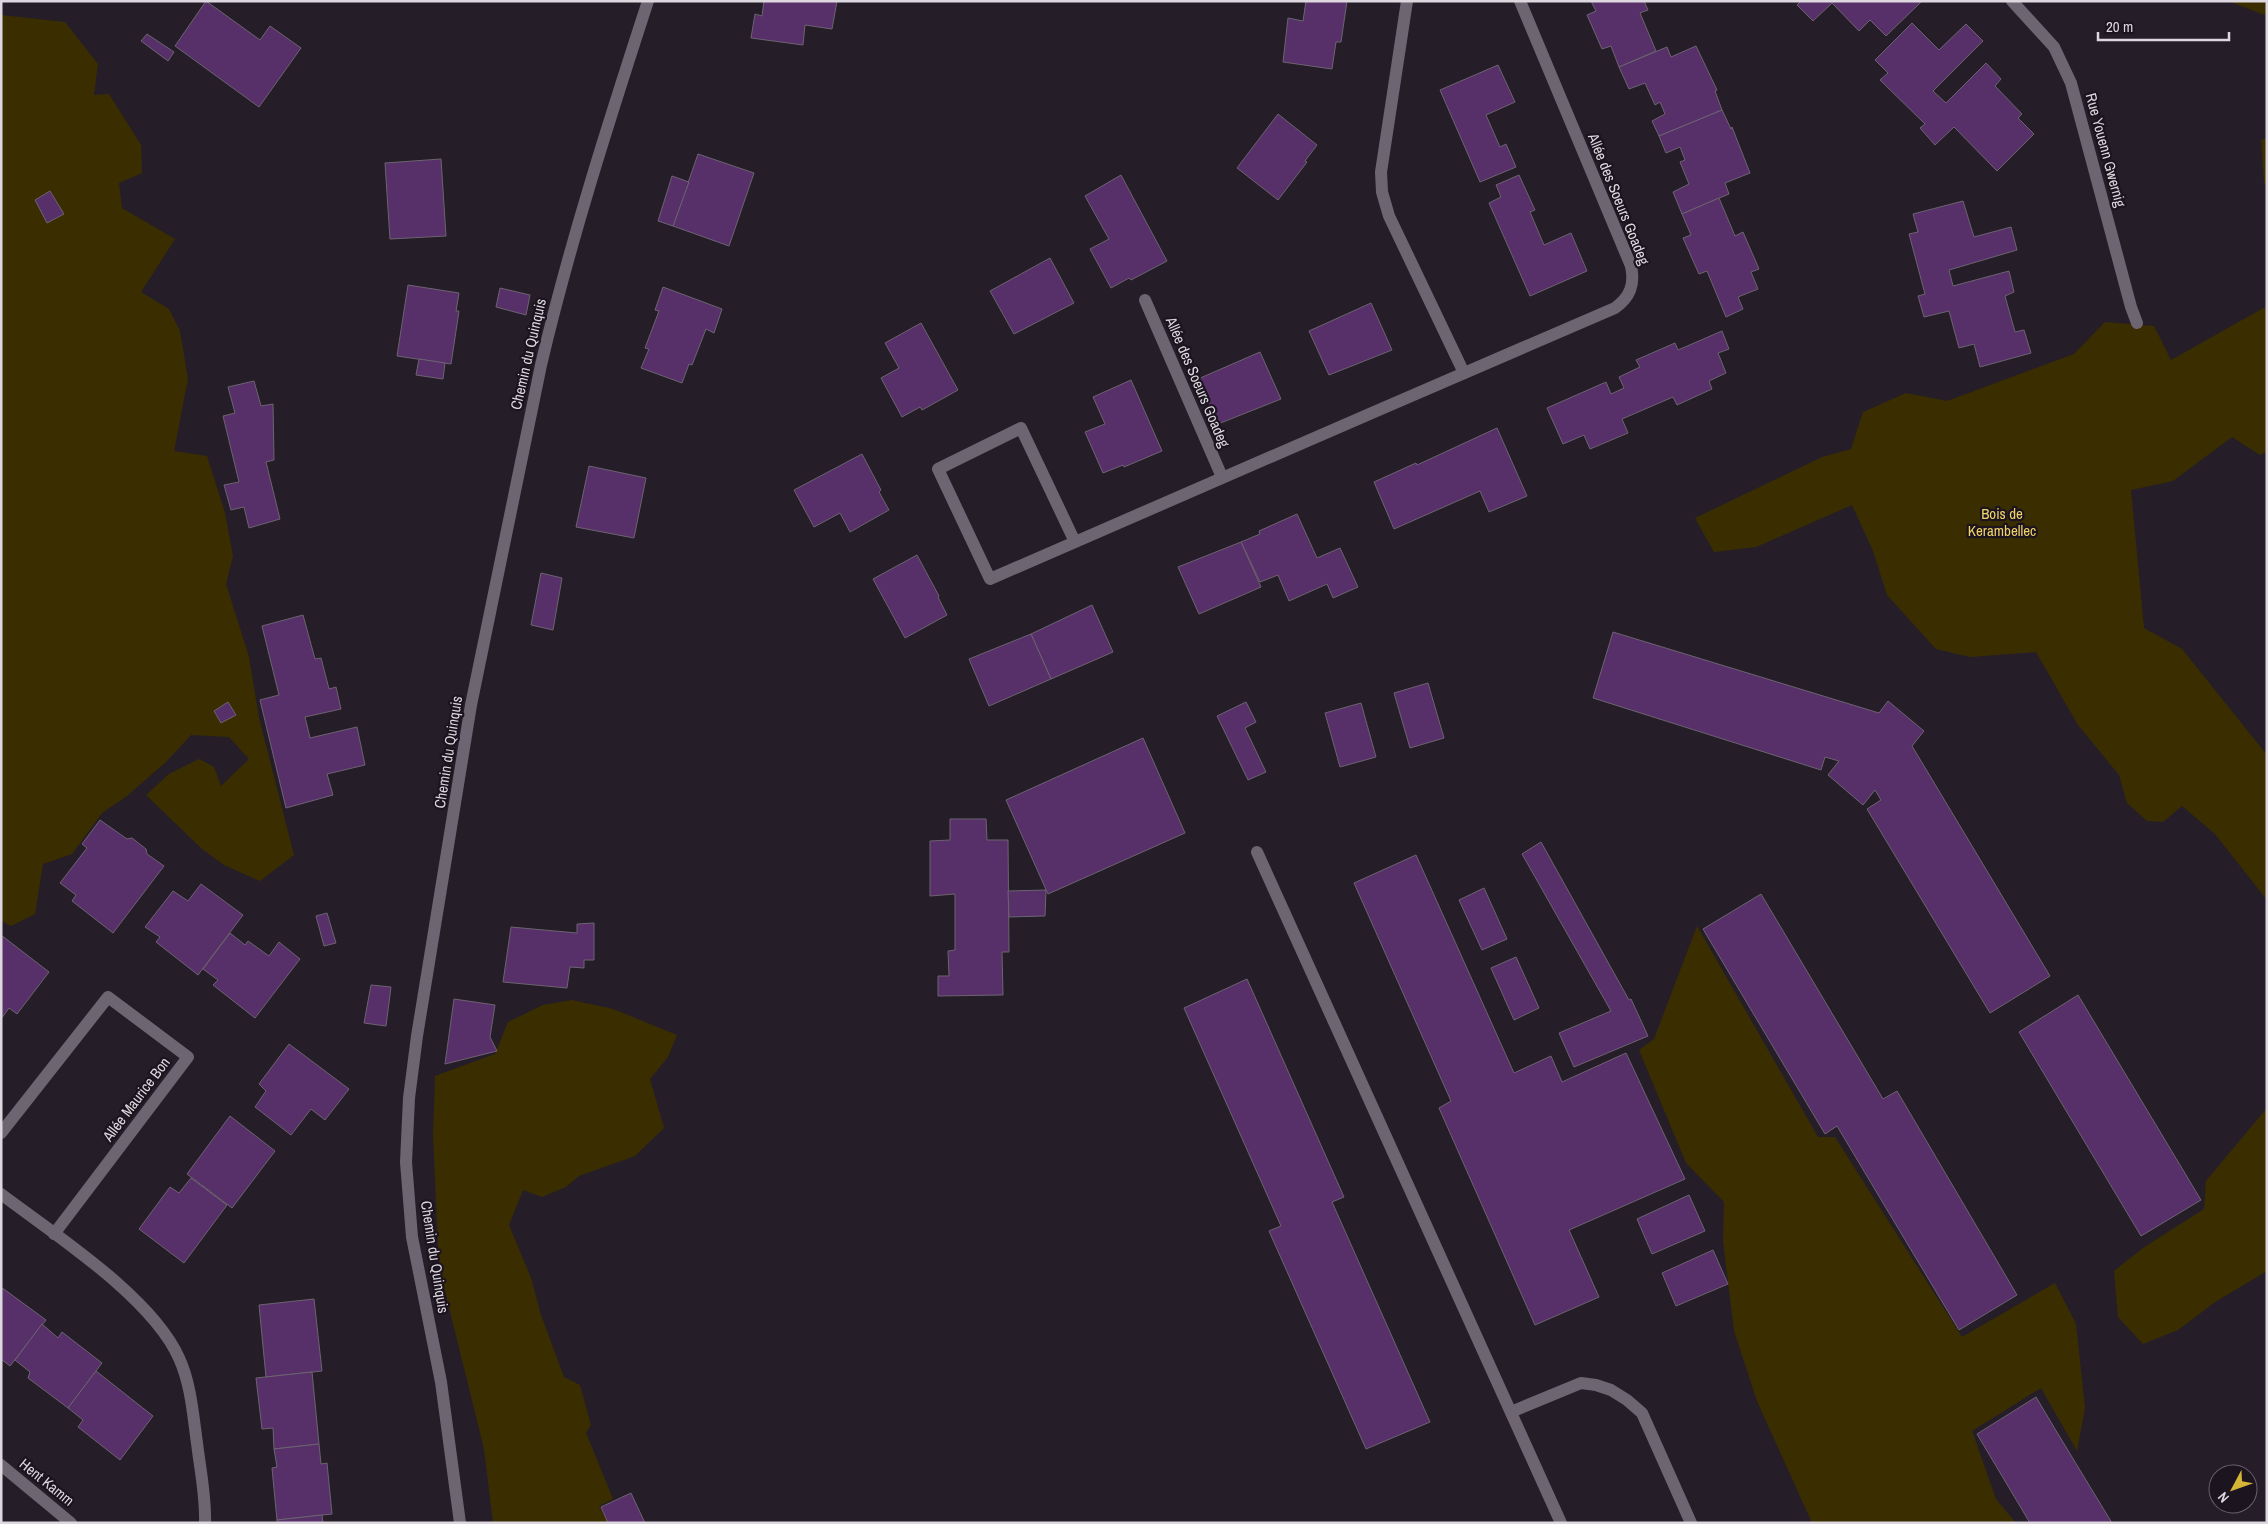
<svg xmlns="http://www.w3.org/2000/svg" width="2268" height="1524" font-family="'Archivo Narrow',sans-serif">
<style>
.green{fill:#3a2e00}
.building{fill:#583069;stroke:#6c6370}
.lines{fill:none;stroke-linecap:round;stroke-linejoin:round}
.minor{stroke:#6e6572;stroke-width:12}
.labels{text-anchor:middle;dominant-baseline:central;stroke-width:4.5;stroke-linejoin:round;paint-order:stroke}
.street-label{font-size:15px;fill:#ddd8df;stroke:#1c141f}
.park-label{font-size:15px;fill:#f1d467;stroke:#1c141f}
</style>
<rect width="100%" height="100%" fill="#251e29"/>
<g class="green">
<path d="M2228 1H2267V16Z"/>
<path d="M1 15 65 22 98 64 94 95 109 94 141 145 142 173 119 183 122 208 175 239 141 292 169 309 180 331 188 379 174 451 207 456 225 513 233 556 226 584 249 657 259 718 294 855 260 881 224 865 202 849 146 795 169 774 199 759 214 767 221 786 249 759 229 737 191 735 167 761 127 796 102 813 72 854 43 864 35 914 11 926 1 921Z"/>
<path d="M2267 138V189L2264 182 2261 140Z"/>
<path d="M2267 306V452L2260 455 2232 437 2173 481 2131 490 2144 628 2182 649 2267 755V900L2215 834 2182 806 2163 822 2147 821 2127 803 2119 775 2078 725 2036 652 1970 657 1936 649 1887 595 1873 551 1852 505 1756 547 1714 552 1695 518 1822 457 1851 449 1863 412 1906 393 1947 401 2074 354 2105 322 2154 326 2171 360Z"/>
<path d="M1697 926 1818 1137H1835L1962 1337 2055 1283 2076 1324 2085 1408 2077 1451 2041 1388 1972 1431 1996 1499 2016 1523H1812L1757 1401 1734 1331 1723 1241 1724 1202 1686 1163 1639 1050 1654 1039Z"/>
<path d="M572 1000 613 1009 677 1035 668 1057 650 1079 664 1128 635 1156 579 1176 566 1187 542 1197 523 1190 509 1225 531 1278 541 1315 564 1377 580 1385 591 1425 586 1433 613 1499 599 1506 608 1523H493L484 1449 439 1267 433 1135 435 1076 495 1054 508 1022 543 1005Z"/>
<path d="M2267 1108V1271L2215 1302 2178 1330 2143 1344 2118 1317 2114 1271 2143 1248 2204 1209 2206 1181Z"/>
</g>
<g class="building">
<path d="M206 1 260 40 270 26 301 48 259 107 175 46Z"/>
<path d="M764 1H837L832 29 805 25 803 45 751 38 755 14 762 16Z"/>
<path d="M1306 1H1347L1341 42H1336L1332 69 1283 62 1288 18 1303 21Z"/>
<path d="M1591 1H1644L1648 10 1640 13 1656 51 1619 67 1611 46 1602 49 1587 15 1596 11Z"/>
<path d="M1801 1H1922L1886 36 1870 20 1859 31 1832 3 1813 21 1797 5Z"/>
<path d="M1912 23 1939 50 1966 24 1983 41 1933 91 1946 103 1986 63 2001 79 1995 86 2022 114 2018 118 2034 134 1997 171 1954 127 1935 145 1920 128 1925 124 1880 80 1888 73 1875 60Z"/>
<path d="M147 34 174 52 168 61 141 41Z"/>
<path d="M1696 46 1717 90 1715 91 1722 110 1659 136 1652 121 1665 114 1660 102 1655 105 1645 83 1629 89 1619 67 1667 47 1671 57Z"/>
<path d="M1498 65 1515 102 1486 115 1500 147 1506 144 1516 167 1480 182 1440 90Z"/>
<path d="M1722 110 1731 129 1732 127 1750 173 1725 183 1729 194 1682 214 1673 192 1689 184 1680 162 1685 160 1680 147 1666 153 1659 136Z"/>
<path d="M1278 114 1317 145 1305 161 1307 162 1278 200 1237 168Z"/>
<path d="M698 154 754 173 729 246 673 226Z"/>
<path d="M441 159 446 236 390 239 385 163Z"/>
<path d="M1121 175 1167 261 1131 280 1129 278 1111 288 1090 249 1109 239 1085 196Z"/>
<path d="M1519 175 1535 210 1530 212 1544 245 1571 233 1587 271 1530 296 1489 203 1501 197 1496 185Z"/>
<path d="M672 176 689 182 673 226 658 221Z"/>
<path d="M50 191 64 214 47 223 35 200Z"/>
<path d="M1719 198 1735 236 1743 232 1759 269 1751 272 1758 289 1738 297 1743 309 1726 317 1707 271 1699 274 1683 238 1691 235 1682 214Z"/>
<path d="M1963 201 1974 237 2011 227 2017 250 1949 270 1953 286 2009 271 2014 292 2005 296 2015 332 2024 330 2031 353 1980 367 1974 344 1959 348 1949 311 1924 317 1918 296 1925 294 1909 234 1918 232 1913 214Z"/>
<path d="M1050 258 1074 303 1014 334 990 291Z"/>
<path d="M408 285 459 293 456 311H459L451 364 397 356Z"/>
<path d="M663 287 722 309 714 333 706 329 692 365 689 364 682 383 641 368 649 349 645 348 659 311 655 310Z"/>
<path d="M500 288 530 295 526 315 496 307Z"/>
<path d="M1371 303 1392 350 1329 375 1309 331Z"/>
<path d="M921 323 958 390 922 410 920 407 902 417 881 378 899 368 885 343Z"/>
<path d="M1722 331 1729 349 1718 353 1726 373 1709 381 1712 389 1677 405 1673 397 1622 419 1628 433 1590 449 1584 435 1563 444 1547 408 1606 382 1611 394 1624 388 1619 377 1640 367 1636 360 1675 343 1678 350Z"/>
<path d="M1260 352 1281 399 1218 424 1198 379Z"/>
<path d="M419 359 445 363 443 379 416 375Z"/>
<path d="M1131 380 1162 451 1124 467 1123 465 1103 473 1085 432 1105 424 1093 397Z"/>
<path d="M254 381 261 406 273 404 274 460 266 462 280 519 249 528 244 507 231 510 224 485 239 482 223 416 235 413 228 387Z"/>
<path d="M1497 428 1527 496 1489 512 1480 491 1394 529 1374 482 1416 463 1417 465Z"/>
<path d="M862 454 881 490 879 492 889 510 850 532 840 513 814 527 794 490Z"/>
<path d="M589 466 646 478 634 538 576 527Z"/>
<path d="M1297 514 1317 558 1340 548 1358 587 1333 598 1327 584 1289 601 1278 575 1260 582 1241 542 1260 534 1259 531Z"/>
<path d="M1241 542 1261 587 1199 614 1178 567Z"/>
<path d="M917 555 939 596 938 597 947 615 905 638 873 579Z"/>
<path d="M541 573 562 578 553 630 531 625Z"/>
<path d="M1092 605 1113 652 1051 679 1031 634Z"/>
<path d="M303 615 315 659 321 658 329 689 336 687 341 709 305 717 310 738 357 727 365 765 327 774 333 795 286 808 260 700 279 695 262 626Z"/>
<path d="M1613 632 1879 713 1888 701 1924 731 1912 746 2050 976 1990 1013 1867 809 1881 800 1875 790 1863 805 1828 775 1839 761 1825 757 1821 770 1593 698Z"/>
<path d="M1031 634 1051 679 989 706 969 659Z"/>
<path d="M1428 683 1444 738 1410 748 1394 693Z"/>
<path d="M228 702 236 715 221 723 214 711Z"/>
<path d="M1246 702 1256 722 1245 728 1266 772 1248 780 1217 716Z"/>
<path d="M1361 703 1376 757 1340 767 1325 713Z"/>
<path d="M1143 738 1185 833 1048 894 1006 800Z"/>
<path d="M950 819H986L987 840H1008L1009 952H1002L1003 995 938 996V976H949L948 951 955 950V894L930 896V841L950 840Z"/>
<path d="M100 820 127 839 132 838 146 849 147 854 164 866 113 933 72 901 76 895 60 883 87 848 82 844Z"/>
<path d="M1541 842 1629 1000 1631 999 1648 1036 1574 1067 1559 1033 1611 1011 1522 854Z"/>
<path d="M1416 855 1514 1073 1551 1056 1562 1082 1626 1053 1685 1179 1569 1230 1599 1297 1535 1325 1439 1108 1451 1101 1354 883Z"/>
<path d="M201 884 243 915 198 975 156 942 160 937 145 927 173 891 188 901Z"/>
<path d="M1484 888 1507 939 1482 950 1459 900Z"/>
<path d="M1046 890 1045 916 1009 917 1008 891Z"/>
<path d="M1761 894 1883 1099 1897 1091 2017 1295 1959 1330 1837 1126 1825 1134 1703 929Z"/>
<path d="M327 913 336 943 324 946 316 916Z"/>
<path d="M594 923V960H584V968L570 967 567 988 503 982 511 927 577 933V924Z"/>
<path d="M230 933 245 945 248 941 269 956 279 942 300 959 255 1018 213 985 218 980 203 969Z"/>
<path d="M1 935 49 972 17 1014 9 1008 1 1019Z"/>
<path d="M1516 957 1539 1008 1514 1020 1491 968Z"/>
<path d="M1247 979 1344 1197 1332 1202 1430 1422 1366 1449 1269 1231 1281 1226 1184 1008Z"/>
<path d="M371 985 391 987 386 1026 364 1023Z"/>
<path d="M2078 995 2201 1200 2141 1236 2019 1032Z"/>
<path d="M454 999 495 1005 490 1037 497 1051 445 1064Z"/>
<path d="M289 1044 349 1089 325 1120 311 1109 291 1135 255 1107 266 1091 259 1084Z"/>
<path d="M230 1116 275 1151 232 1208 187 1174Z"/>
<path d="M191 1178 227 1205 184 1263 139 1229 170 1187 179 1193Z"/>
<path d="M1689 1195 1705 1231 1652 1254 1637 1219Z"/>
<path d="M1713 1250 1728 1284 1676 1306 1662 1273Z"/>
<path d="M1 1287 46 1320 10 1366 1 1359Z"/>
<path d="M314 1299 322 1371 266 1377 259 1305Z"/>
<path d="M42 1324 58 1338 62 1332 102 1363 68 1408 28 1378 30 1372 15 1360Z"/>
<path d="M96 1371 153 1416 120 1460 78 1427 83 1420 68 1408Z"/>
<path d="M312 1372 319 1444 274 1449 273 1428 262 1429 256 1378Z"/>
<path d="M2036 1397 2055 1429 2112 1523H2030L1977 1434Z"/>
<path d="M319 1444 321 1464 327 1463 332 1514 277 1520 272 1468 277 1467 274 1449Z"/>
<path d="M631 1493 645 1523H608L601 1507Z"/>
<path d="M322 1515 323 1523H277V1520Z"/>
</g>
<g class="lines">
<g class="minor">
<path d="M1407 1 1381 172 1382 192 1389 216 1464 373"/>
<path d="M2012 1 2054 47 2071 83 2131 307 2137 323"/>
<path d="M1145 300 1222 477"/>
<path d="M1075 542 1021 428 938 469 990 579C1199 489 1406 397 1615 308 1630 297 1635 285 1631 266L1520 1"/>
<path d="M1257 852 1561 1523"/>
<path d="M1 1133 108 997 188 1057 54 1234"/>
<path d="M1 1194C54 1234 152 1297 179 1358 191 1384 193 1415 197 1443 200 1469 206 1496 205 1523"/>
<path d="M1511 1412 1581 1383 1596 1385 1611 1390 1627 1400 1642 1413 1691 1523"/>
<path d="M1 1465 71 1523"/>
<path d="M460 1523 441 1382 412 1237 406 1162 409 1098 417 1036 471 705 541 365C570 242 609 121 648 1"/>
</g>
</g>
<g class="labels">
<g class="street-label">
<text transform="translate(2106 150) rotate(75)">Rue Youenn Gwernig</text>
<text transform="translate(1619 199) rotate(68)">Allée des Soeurs Goadeg</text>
<text transform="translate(528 354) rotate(-77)">Chemin du Quinquis</text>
<text transform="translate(1198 382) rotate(67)">Allée des Soeurs Goadeg</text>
<text transform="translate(448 752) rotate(-81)">Chemin du Quinquis</text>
<text transform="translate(136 1099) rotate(-53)">Allée Maurice Bon</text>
<text transform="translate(435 1257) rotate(81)">Chemin du Quinquis</text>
<text transform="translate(47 1482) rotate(39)">Hent Kamm</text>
</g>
<g class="park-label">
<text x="2002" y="513">Bois de<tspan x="2002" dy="17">Kerambellec</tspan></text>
</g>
</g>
<rect width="2268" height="1524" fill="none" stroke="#ddd8df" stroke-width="5"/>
<g transform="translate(2233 1489) rotate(229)"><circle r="24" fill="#1c141f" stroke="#69626c"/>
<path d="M0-4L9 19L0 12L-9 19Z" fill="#d5b535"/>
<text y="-8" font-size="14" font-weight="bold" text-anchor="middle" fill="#ddd8df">N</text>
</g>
<path d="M2098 32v8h131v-8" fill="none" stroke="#ddd8df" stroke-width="2.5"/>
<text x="2106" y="32" font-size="15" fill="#ddd8df" stroke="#1c141f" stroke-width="4" paint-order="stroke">20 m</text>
</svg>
